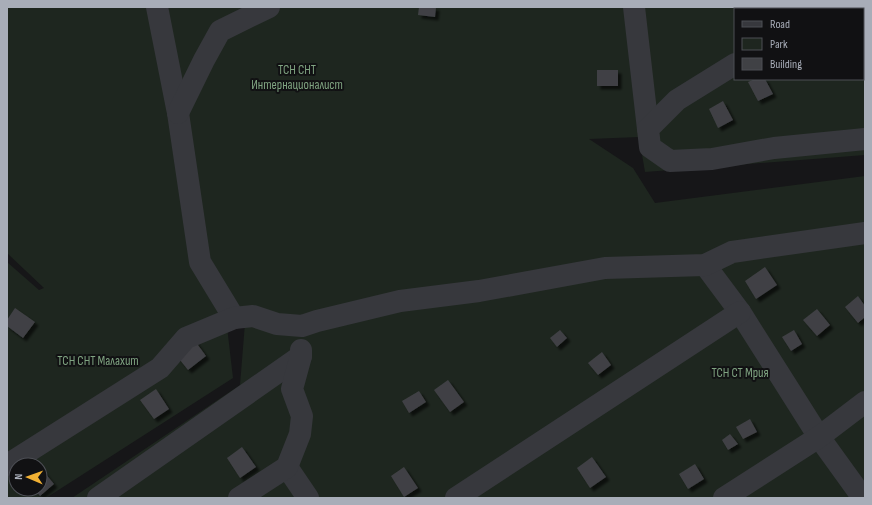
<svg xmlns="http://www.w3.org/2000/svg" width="872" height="505" font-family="'Sofia Sans Condensed',sans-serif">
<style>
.green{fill:#1e261f;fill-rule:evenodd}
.building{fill:#404145;filter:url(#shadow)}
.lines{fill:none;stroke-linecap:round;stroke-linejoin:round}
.minor{stroke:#37383d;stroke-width:22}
.labels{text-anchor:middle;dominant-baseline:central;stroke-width:4;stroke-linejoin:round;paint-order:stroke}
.park-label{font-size:13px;fill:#7fa381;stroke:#111113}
</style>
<defs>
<filter id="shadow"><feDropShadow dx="3.5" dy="3.5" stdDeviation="1" flood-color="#0009"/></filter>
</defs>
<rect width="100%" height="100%" fill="#161618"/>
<path class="green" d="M7 7H865V155L645 172 639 137 589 139 633 168 655 203 865 176V498H72L240 385 245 323 226 318 233 378 46 498H7V262L39 290 44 288 7 253ZM735 9H863V79H735ZM16 465H40V489H16Z"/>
<g class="building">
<path d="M419 7H436L435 17 418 15Z"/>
<path d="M865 17V35L863 36V18Z"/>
<rect x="597" y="70" width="21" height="16"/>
<path d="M755 79H765L773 94 758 101 748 82Z"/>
<path d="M723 101 733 120 718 128 709 109Z"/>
<path d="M765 267 777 285 756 299 745 281Z"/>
<path d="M858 296 865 306V317L858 323 845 307Z"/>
<path d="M15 308 35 322 23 338 7 326V320Z"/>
<path d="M817 309 830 325 817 336 803 320Z"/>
<path d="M560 330 567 338 557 347 550 338Z"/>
<path d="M794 330 802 344 791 351 782 337Z"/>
<path d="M195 341 206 356 188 370 176 355Z"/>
<path d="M602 352 611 365 598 375 588 363Z"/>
<path d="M448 380 464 402 450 412 434 390Z"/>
<path d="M156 389 169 409 154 419 140 400Z"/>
<path d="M419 391 426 402 409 413 402 401Z"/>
<path d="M750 419 757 432 743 439 736 427Z"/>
<path d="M730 434 738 444 728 450 722 440Z"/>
<path d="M242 447 256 467 240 478 227 458Z"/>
<path d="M592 457 606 477 590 488 577 468Z"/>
<path d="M695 464 704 479 688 489 679 474Z"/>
<path d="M40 467 54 484 40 496 34 489H40Z"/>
<path d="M404 467 418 488 404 497 391 476Z"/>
</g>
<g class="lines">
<g class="minor">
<path d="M157 7 178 113 200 262 234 318"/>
<path d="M634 7 648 129"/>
<path d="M826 9 829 7"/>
<path d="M735 64 677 100 648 129 650 147 670 161 712 159 774 148 865 139"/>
<path d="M178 113 204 60 220 31 269 7"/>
<path d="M705 265 740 312 819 437 863 498"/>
<path d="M7 465 160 368 186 338 234 318 253 316 277 324 302 326 317 321 400 301 479 291 605 268 705 265 732 252 865 233"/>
<path d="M287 467 308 498"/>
<path d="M98 498 301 356"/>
<path d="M239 498 287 467 300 434 302 416 292 389 301 356V350"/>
<path d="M456 498 740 312"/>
<path d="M724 498 819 437 865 402"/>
</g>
</g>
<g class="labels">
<g class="park-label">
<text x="297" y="70">ТСН СНТ<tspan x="297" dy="15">Интернационалист</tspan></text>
<text x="98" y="361">ТСН СНТ Малахит</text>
<text x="740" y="373">ТСН СТ Мрия</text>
</g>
</g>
<rect width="872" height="505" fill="none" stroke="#a8adb8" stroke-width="16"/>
<rect x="734" y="8" width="130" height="72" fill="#111113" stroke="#4d4f55"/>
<rect x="742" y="21" width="20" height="6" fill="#37383d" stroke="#4d4f55"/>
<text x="770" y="28" font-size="12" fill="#a8adb8">Road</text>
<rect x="742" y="38" width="20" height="12" fill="#1e261f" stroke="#4d4f55"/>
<text x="770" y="48" font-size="12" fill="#a8adb8">Park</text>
<rect x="742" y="58" width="20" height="12" fill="#404145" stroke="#4d4f55"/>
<text x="770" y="68" font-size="12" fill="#a8adb8">Building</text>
<g transform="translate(28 477) rotate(272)"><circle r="19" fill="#111113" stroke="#4d4f55"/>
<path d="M0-3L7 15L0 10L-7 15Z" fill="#f2b134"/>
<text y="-6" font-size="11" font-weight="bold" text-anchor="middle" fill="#a8adb8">N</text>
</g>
</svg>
